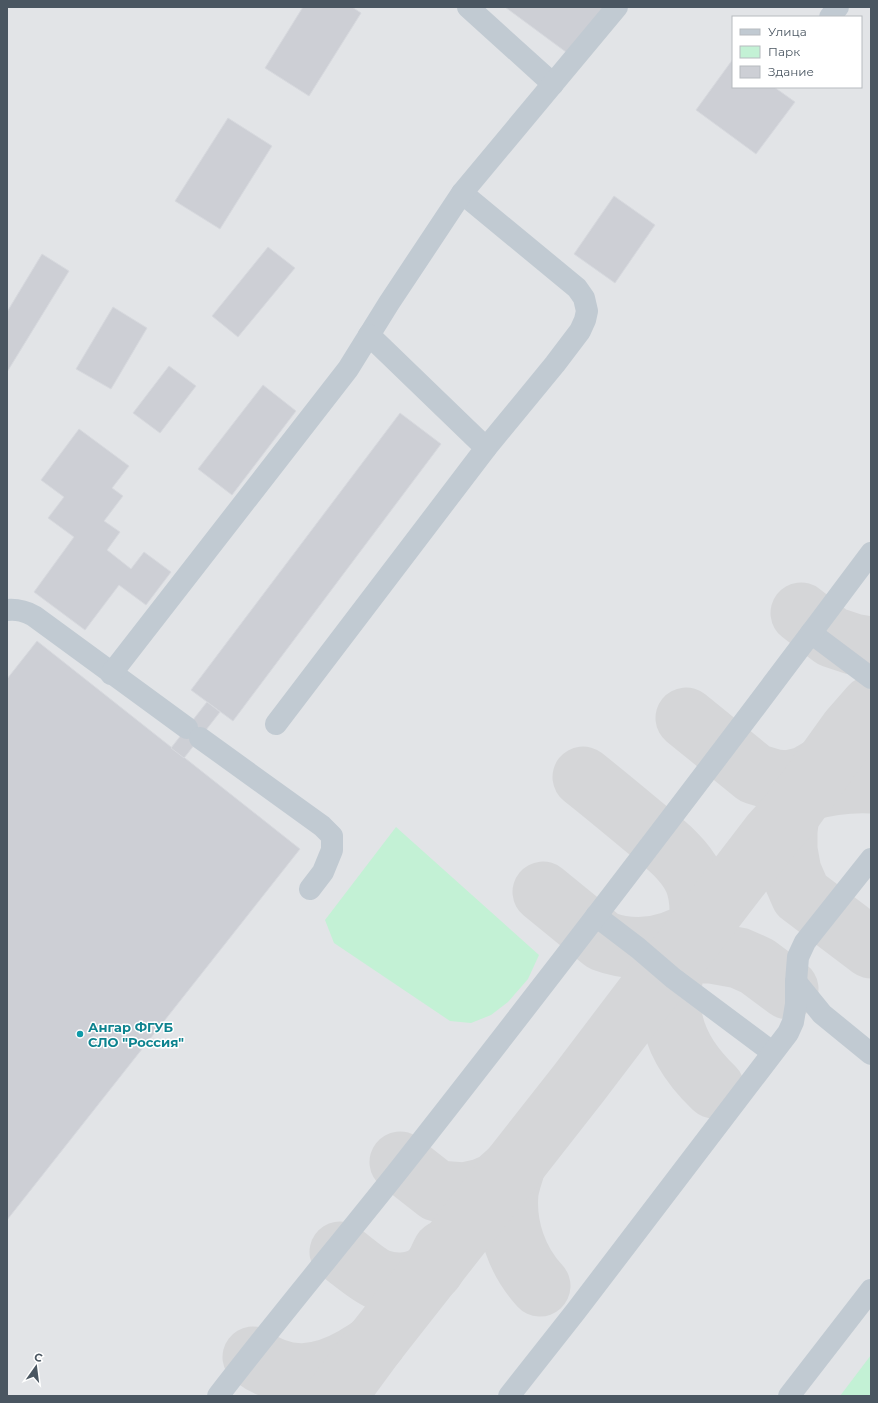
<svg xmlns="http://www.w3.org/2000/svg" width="878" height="1403" font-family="Montserrat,sans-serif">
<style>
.airport{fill:#e2e4e7;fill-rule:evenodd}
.green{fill:#c3f1d5}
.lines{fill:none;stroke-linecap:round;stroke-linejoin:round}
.taxiway{stroke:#d5d6d8;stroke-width:61}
.building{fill:#cdcfd5;stroke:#d7d9de}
.minor{stroke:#c1cad2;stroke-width:22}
.culture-dot{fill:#0f9aa8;stroke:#fff;stroke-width:1.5}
.labels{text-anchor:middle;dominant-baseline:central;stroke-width:3;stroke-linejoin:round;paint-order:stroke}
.culture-label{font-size:13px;font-weight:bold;fill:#0d838f;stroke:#fff;text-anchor:start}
</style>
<rect width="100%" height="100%" fill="#f5f3f3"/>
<path class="airport" d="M7 7H871V1396H7ZM733 17H861V87H733Z"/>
<g class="green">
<path d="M396 827 539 955 528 979 508 1002 491 1015 471 1023 450 1021 334 943 325 920Z"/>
<path d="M871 1355V1396H840Z"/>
</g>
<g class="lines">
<g class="taxiway">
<path d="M801 613 832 637 853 644 871 647"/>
<path d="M686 718 755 774 775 780 788 781 805 777 822 767"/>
<path d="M806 791C827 785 849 782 871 783"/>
<path d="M789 815 787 831V850L791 872 801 895 871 948"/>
<path d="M543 892 603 941C637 954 670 947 699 928 701 911 701 895 694 879 682 855 658 839 638 822 620 807 602 792 583 777"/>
<path d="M714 1088C692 1067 674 1042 671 1011 670 1006 669 1001 670 996 671 983 674 971 676 959L692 953H711L739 958 757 966 788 989"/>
<path d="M400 1162 437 1191 464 1193 482 1189 496 1183 515 1166C513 1174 509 1184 508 1193 505 1227 517 1261 540 1286"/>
<path d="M340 1252C350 1259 368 1275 378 1279 396 1286 419 1284 433 1270 437 1265 440 1256 443 1251"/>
<path d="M253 1357C285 1381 320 1377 353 1358 361 1353 370 1348 376 1342"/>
<path d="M336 1396 375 1343 579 1083 664 971 676 959 771 835 789 815 850 730 871 706"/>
</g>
</g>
<g class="building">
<path d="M303 7H352L361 13 309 96 265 68Z"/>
<path d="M505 7H606L570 55Z"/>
<path d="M733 59V87H774L795 102 756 154 696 110Z"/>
<path d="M228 118 272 146 220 229 175 201Z"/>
<path d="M614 196 655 225 615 283 574 254Z"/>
<path d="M268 247 295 268 238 337 212 316Z"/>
<path d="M42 254 69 271 7 372V312Z"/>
<path d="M113 307 147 328 111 389 76 369Z"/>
<path d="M169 366 196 386 160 433 133 413Z"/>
<path d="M263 385 296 411 232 495 198 469Z"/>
<path d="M400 413 441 444 233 721 191 690Z"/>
<path d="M79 429 129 466 112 488 123 496 104 521 120 532 107 550 131 569 144 552 171 572 146 605 119 585 85 630 34 592 74 537 48 518 64 497 41 480Z"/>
<path d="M37 641 300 849 7 1220V679Z"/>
<path d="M207 702 220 712 184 758 171 748Z"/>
</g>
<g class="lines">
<g class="minor">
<path d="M468 7 553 84"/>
<path d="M830 17 838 7"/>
<path d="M462 193 577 288 584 298 587 311 585 320 580 331 555 364 486 448"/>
<path d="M7 610C18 609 25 611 34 616L187 728"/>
<path d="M811 633 871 678"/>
<path d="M111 674 348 369 389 303 462 193 617 7"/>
<path d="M276 724 486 448 369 335"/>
<path d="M200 738 322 826 332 836V850L323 872 310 889"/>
<path d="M596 916 638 948 673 978 772 1052"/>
<path d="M796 982 822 1014 871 1054"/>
<path d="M218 1396C278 1318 341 1243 402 1166 561 964 717 759 871 553"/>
<path d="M509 1396 576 1311 788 1033 793 1022 796 1004V982L798 957 805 942 871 859"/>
<path d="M789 1396 871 1290"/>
</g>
</g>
<circle class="culture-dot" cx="80" cy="1034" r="4"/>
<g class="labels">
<g class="culture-label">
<text x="88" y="1027">Ангар ФГУБ<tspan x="88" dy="15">СЛО "Россия"</tspan></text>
</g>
</g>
<rect width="878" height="1403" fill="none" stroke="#4a5661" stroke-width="16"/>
<rect x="732" y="16" width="130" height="72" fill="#ffffff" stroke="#b7bbc0"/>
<rect x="740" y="29" width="20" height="6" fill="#c1cad2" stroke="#b7bbc0"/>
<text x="768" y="36" font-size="12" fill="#4a5661">Улица</text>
<rect x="740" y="46" width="20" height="12" fill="#c3f1d5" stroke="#b7bbc0"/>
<text x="768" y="56" font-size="12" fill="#4a5661">Парк</text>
<rect x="740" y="66" width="20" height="12" fill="#cdcfd5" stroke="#b7bbc0"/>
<text x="768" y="76" font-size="12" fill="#4a5661">Здание</text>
<g transform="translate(36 1367) rotate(14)" stroke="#ffffff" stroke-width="3" paint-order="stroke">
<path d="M0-3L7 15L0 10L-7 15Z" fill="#4a5661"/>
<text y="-6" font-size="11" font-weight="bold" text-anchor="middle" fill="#4a5661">С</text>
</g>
</svg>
